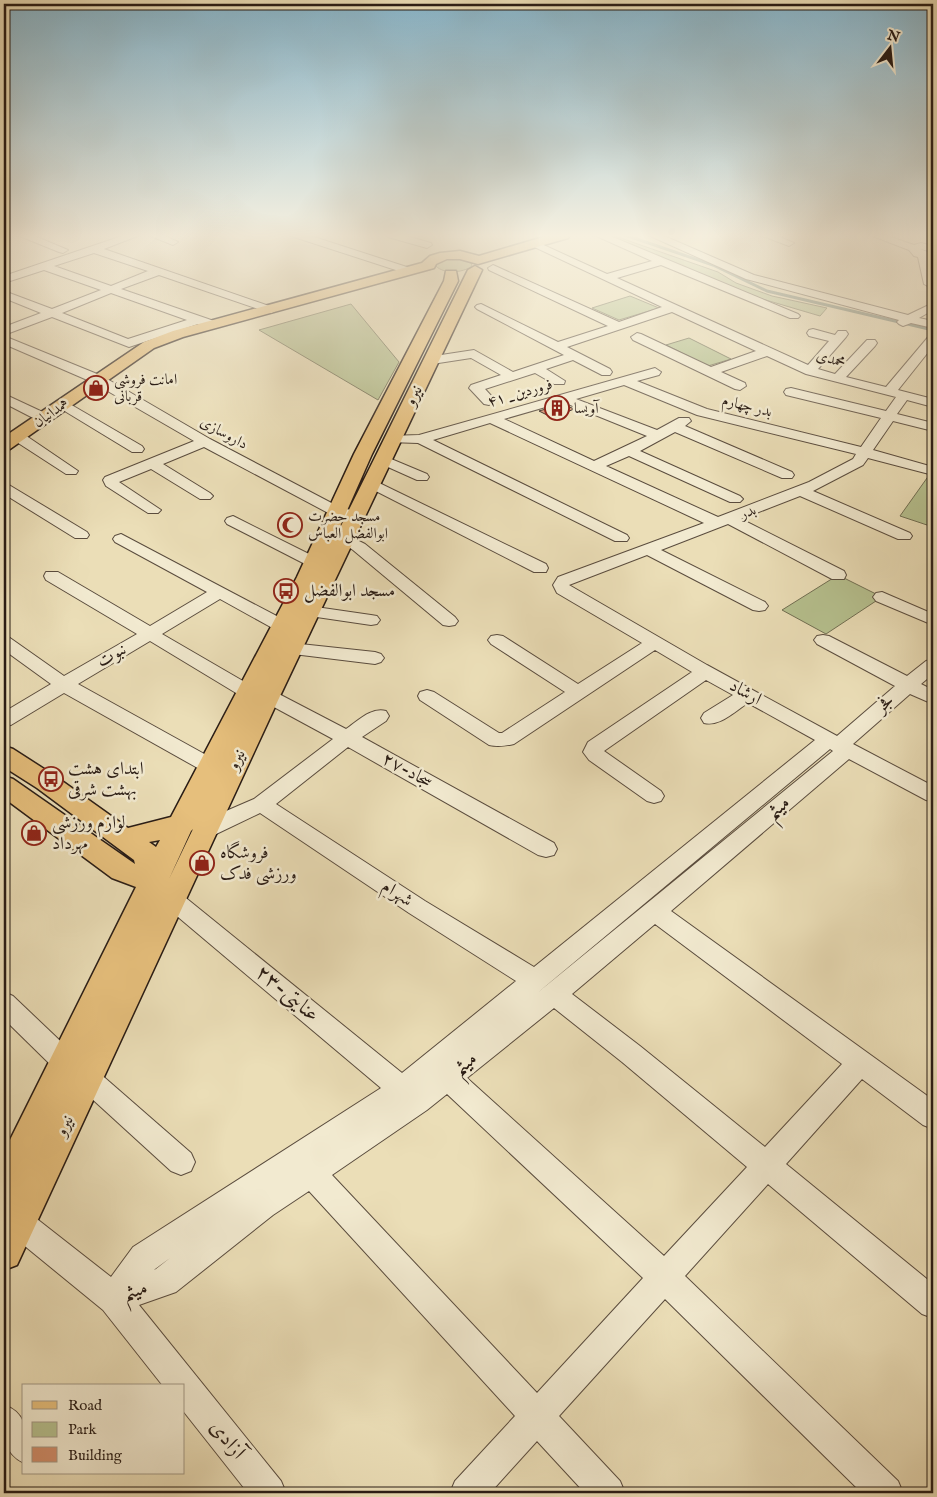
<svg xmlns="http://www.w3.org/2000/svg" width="937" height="1497" font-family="'IM FELL English',Amiri,serif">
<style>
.green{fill:#b6c18f;stroke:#706e52}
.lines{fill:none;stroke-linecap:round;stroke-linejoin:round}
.stream{stroke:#6c7d6e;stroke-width:3}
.building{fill:#d18e6b;stroke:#291c15}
.minor-casing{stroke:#5a4c3e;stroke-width:2}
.major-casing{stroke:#291c15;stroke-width:3}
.minor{fill:#f2ead0;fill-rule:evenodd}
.major{fill:#e6bf7c;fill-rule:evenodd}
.labels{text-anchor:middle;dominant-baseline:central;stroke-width:5;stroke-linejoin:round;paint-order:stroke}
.far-street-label{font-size:15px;fill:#291c15;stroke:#f2ead0}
.far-poi-label{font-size:15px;fill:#291c15;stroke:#f2ead0;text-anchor:start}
.street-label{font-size:18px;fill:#291c15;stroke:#f2ead0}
.poi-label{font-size:18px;fill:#291c15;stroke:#f2ead0;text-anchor:start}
.near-street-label{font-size:21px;fill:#291c15;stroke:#f2ead0}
</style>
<rect width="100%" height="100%" fill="#ebdeb7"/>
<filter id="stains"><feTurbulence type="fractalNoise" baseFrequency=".004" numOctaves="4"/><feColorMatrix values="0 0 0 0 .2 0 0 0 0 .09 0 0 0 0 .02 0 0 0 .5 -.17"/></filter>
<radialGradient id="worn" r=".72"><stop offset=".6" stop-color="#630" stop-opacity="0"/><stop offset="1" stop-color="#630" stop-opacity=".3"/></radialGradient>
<g class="green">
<path d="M612 235 718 272 736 283 772 296 827 308 820 316 759 298 616 239Z"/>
<path d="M456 258 471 262 472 266C463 273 442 275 434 264L439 260Z"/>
<path d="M630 296 659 308 619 320 592 308Z"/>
<path d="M351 304 399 362 378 400 259 330Z"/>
<path d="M689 338 731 359 708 366 666 345Z"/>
<path d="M932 471 933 472V527L900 516Z"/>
<path d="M838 575 882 597 826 634 782 610Z"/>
</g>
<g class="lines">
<path class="stream" d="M625 235 713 265 767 291 933 330"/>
</g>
<path class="building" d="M563 404 574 409 553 418 539 411Z"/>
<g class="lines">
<defs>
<g id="minor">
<path d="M17 235H32L68 250 63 253 59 252Z"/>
<path d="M125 235H140L104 249 275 308 277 310 271 313 267 312 159 275 121 289 214 321 216 324 214 327 210 328 198 324 129 347 52 317 4 335V327L41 313 4 298V291L52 309 101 290 44 270 4 283V276ZM94 253 148 271 111 286 54 266ZM111 293 187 320 128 339 62 313Z"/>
<path d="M148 235H163L178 242 173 245Z"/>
<path d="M293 235H308L413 269 414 271 413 273H405L294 237Z"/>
<path d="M387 235H403L431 243 432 245 427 248 388 237Z"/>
<path d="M594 235H608L798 314 800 316 798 318H790L661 265 617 278 808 365 829 341 809 336 807 333 809 330 813 329 835 335 838 331H846L848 334 846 337 818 369 835 374 867 340H875L877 343 875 346 846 377 886 387 929 336 933 335V346L898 390 933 399V407L907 400 897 414 933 423V431L893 421 873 450 933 467V475L868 458 863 465 813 491 910 533 912 536 910 539H898L800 496 741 519 844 571 846 575 844 579H832L728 524 661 550 765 602 768 606 765 610 759 611 753 610 647 555 569 585 707 665 837 736 895 686 817 644 814 640 817 636 823 635 829 636 907 676 926 661 933 659V674L921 684 933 690V704L910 694 853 744 933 786V802L926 800 849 759 671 911 933 1100V1129L923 1125 862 1079 786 1164 933 1284V1318L922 1314 768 1184 685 1276 898 1481 903 1493H862L665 1299 559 1416 620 1481 625 1493H585L537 1441 490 1493H450L455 1481 515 1416 309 1191 273 1215 176 1292 139 1305 281 1481 286 1493H248L184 1412V1386H163L103 1310 4 1229V1197L14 1201 111 1277 133 1247 381 1088 165 906 162 900 165 894 173 891 181 894 402 1073 516 981 409 913 260 813 212 836 204 838 196 836 193 830 196 824 254 799 333 739 261 700 259 696 261 692 268 690 275 692 346 729C358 721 371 707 386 711L389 716 386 721 362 737 554 843 557 849 554 855 546 857 538 855 348 747 276 804 425 901 534 967 815 740 748 703C735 711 720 727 704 723L701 718 704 713 733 695 706 680 604 751 661 791 664 796 661 801 654 803 647 801 589 760 583 752 588 742 692 672 655 650 514 744C505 746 498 747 489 745L420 700 418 696 420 692 427 690 434 692 499 733H502L565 692 491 644 488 640 491 636 497 635 503 636 578 684 642 643 557 593 553 585 558 577 704 523 490 423 433 440 627 535 629 538 627 541H615L418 443 389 442 387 439 389 436 419 435 655 368 661 372 659 375 637 381 707 409 861 447 881 418 786 395 784 392 786 389 791 388 886 411 896 397 806 374 767 356 721 372 745 383 746 386 740 390 735 389 633 340 631 337 637 333 641 334 711 367 756 351 672 312 567 347 610 369 612 372 610 375H602L573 360 546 369 565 381 564 384H554L535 373 485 389 496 401 489 405 484 404 469 388 471 385 501 375 471 358 432 364 428 363 426 360 428 357 474 350 513 372 564 355 477 309 475 307 477 305 481 304 558 342 608 326 489 270 488 268 493 265 619 322 662 307 528 244 529 242H537L607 274 652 261ZM624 385 697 415 856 454 853 459 809 482 718 517 606 466 629 456 730 502H740L743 499 740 496 640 451 675 432 782 478H792L794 475 792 472 685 426 691 421 689 418H679L657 430 576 399ZM563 402 647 436 594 461 504 419ZM830 749 833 751 536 994ZM655 924 842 1064 765 1147 640 1046 572 994ZM554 1008 622 1062 747 1167 664 1256 467 1078ZM447 1094 643 1278 537 1393 332 1175 427 1110ZM170 1258 156 1269 154 1270 155 1269Z"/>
<path d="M648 235H662L754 275 908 315 933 303V310L919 318 933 321V328L911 323 903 326 899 324 897 322 899 320 746 279Z"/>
<path d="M760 235H775L794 243 789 246Z"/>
<path d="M870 235H885L914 245 921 243 933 246V252L920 249 933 254V260L929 259 933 275V289L924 284 918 257 914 256 909 250Z"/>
<path d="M4 336 102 376 210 439 341 508 362 512 365 515 362 518 357 520 332 515 204 447 163 464 210 493 213 496 210 499H200L151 469 119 482 161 510 158 513H148L106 486 103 480 105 477 194 441 92 382 4 344Z"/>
<path d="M4 394 49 415 51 418 49 421H39L4 403Z"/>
<path d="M63 400 142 446 144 449 142 452H132L58 407 56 404Z"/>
<path d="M17 432 22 433 78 471 76 474H66L12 439 10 436 12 433Z"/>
<path d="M384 456 427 474 429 477 427 480H417L379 463 377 460 379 457Z"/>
<path d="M373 480 546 564 548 568 546 572H534L368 487 366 484 368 481Z"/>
<path d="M4 484 9 485 87 532 89 535 87 538H75L4 494Z"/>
<path d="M233 516 319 559 321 562 319 565H307L227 524 225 521 227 518Z"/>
<path d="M121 534 288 622 291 626 288 630 282 631 276 630 220 599 162 634 255 688 257 692 255 696 248 698 241 696 150 641 78 684 217 761 220 766 217 771 210 773 203 771 64 693 11 725 4 726V712L51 684 4 650V637L10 638 64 676 137 634 46 580 44 576 46 572H58L150 626 207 592 115 542 113 539 115 536Z"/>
<path d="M345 534 365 544 455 617 458 621 455 625 449 626 443 625 353 550 337 539 339 536Z"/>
<path d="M882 592 933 614V625L876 601 873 597 876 593Z"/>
<path d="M309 606 371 615 377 616 380 620 377 624 371 625 303 615 300 611 303 607Z"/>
<path d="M291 643 375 652 381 654 384 658 381 662 375 664 285 653 282 649 285 645Z"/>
<path d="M4 992 13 996 75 1055 79 1063 75 1071 66 1075 57 1071 4 1019Z"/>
<path d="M88 1067 97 1071 191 1153 195 1162 191 1171 181 1175 171 1171 79 1087 75 1079 79 1071Z"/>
<path d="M4 1405C32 1415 24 1437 24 1463 0 1451 4 1431 4 1405Z"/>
</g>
<g id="major">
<path d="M550 235H570L568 238 478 264 460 259H447L436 264 434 268 183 337 154 348 10 449 4 450V437L144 342 173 331 422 263 430 256 440 253 460 251 479 256Z"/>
<path d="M475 266 482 270 280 696 17 1265 4 1270V1213L8 1205 4 1206V1152L136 887 112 878 4 798V776L13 779 135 864 134 860 37 788 4 767V746L13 749 55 776 128 828 171 817 297 577 354 454 444 281 446 271H456L458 281 372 454 334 540 468 270ZM193 829 169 879 191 831ZM160 840 156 847 149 842Z"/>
</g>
</defs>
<use href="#minor" class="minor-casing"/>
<use href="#major" class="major-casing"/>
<use href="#minor" class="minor"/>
<use href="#major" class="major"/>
</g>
<linearGradient id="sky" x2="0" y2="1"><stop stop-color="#88b8cf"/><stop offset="0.53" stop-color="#f6f0df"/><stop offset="1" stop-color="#f6f0df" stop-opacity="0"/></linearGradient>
<rect width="937" height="445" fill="url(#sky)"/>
<defs>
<symbol id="shop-ring" viewBox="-11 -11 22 22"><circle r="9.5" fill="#f2ead0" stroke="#8f2418" stroke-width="1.5"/><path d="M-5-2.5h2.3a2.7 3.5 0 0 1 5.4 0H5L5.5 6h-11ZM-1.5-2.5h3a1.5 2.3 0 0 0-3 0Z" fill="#8f2418"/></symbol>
<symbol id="building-ring" viewBox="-11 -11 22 22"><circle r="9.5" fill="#f2ead0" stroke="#8f2418" stroke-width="1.5"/><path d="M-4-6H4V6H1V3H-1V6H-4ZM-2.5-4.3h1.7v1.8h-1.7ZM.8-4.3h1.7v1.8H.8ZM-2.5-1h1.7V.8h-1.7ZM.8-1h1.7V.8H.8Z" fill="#8f2418"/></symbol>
<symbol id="mosque-ring" viewBox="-11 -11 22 22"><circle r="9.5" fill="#f2ead0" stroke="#8f2418" stroke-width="1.5"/><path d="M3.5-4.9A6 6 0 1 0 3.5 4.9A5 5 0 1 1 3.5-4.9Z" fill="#8f2418"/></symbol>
<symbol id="bus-ring" viewBox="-11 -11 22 22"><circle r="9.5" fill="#f2ead0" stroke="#8f2418" stroke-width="1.5"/><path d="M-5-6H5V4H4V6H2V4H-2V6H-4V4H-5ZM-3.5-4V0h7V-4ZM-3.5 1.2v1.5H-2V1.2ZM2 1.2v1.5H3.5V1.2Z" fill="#8f2418"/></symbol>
</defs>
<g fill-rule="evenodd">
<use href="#shop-ring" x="82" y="374" width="28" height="28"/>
<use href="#building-ring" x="543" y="394" width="28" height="28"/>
<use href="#mosque-ring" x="276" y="511" width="28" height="28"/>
<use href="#bus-ring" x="272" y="577" width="28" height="28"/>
<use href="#bus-ring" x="37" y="765" width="28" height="28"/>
<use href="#shop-ring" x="20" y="819" width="28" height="28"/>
<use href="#shop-ring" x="188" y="849" width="28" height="28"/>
</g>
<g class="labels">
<g class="far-street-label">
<text transform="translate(831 359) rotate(16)">محمدی</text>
<text transform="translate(520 393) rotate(-16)">۴۱ _فروردین</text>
<text transform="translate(747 406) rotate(14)">بدر چهارم</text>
<text transform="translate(51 413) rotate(-35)">همدانیان</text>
<text transform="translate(224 433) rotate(29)">داروسازی</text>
<text transform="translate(748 512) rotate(-21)">بدر</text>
</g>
<g class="far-poi-label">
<text x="114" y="379">امانت فروشی<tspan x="114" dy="17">قربانی</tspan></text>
<text x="574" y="408">آویسا</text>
<text x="308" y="516">مسجد حضرت<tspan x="308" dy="17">ابوالفضل العباس</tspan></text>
</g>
<g class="street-label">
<text transform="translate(414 396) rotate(-64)">نیرو</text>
<text transform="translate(112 656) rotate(-31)">نبوت</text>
<text transform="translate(745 693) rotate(30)">ارشاد</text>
<text transform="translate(885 704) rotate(-41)">فجر</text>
<text transform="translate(237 760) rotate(-65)">نیرو</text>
<text transform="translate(407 771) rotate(29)">۲۷-سجاد</text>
<text transform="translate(397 894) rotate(33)">شهرام</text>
<text transform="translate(65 1126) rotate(-64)">نیرو</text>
</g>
<g class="poi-label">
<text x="304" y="591">مسجد ابوالفضل</text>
<text x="68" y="769">ابتدای هشت<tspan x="68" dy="21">بهشت شرقی</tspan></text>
<text x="52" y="823">لوازم ورزشی<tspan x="52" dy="21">مهرداد</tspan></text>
<text x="220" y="853">فروشگاه<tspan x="220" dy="21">ورزشی فدک</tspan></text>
</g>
<g class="near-street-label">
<text transform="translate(778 808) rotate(-40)">میثم</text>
<text transform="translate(287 994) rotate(40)">۲۳-عنایتی</text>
<text transform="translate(465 1064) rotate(-38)">میثم</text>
<text transform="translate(135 1291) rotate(-16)">میثم</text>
<text transform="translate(227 1440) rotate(51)">آزادی</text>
</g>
</g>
<rect width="937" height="1497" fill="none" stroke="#ebdeb7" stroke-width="20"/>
<rect x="5" y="5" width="927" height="1487" fill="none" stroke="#291c15" stroke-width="2.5"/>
<rect x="10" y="10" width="917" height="1477" fill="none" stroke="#291c15"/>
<rect x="22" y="1384" width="162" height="90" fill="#f2ead0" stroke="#a29885"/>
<rect x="32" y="1401" width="25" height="8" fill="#e6bf7c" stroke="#a29885"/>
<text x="68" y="1410" font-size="15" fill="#291c15">Road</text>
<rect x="32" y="1422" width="25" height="15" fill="#b6c18f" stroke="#a29885"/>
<text x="68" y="1434" font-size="15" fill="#291c15">Park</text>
<rect x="32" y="1447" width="25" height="15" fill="#d18e6b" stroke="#a29885"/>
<text x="68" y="1460" font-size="15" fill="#291c15">Building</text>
<g transform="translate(890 48) rotate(16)" stroke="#f2ead0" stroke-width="4" paint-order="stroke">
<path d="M0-4L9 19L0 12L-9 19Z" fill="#291c15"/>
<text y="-8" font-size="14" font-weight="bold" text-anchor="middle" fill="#291c15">N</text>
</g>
<rect width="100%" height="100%" filter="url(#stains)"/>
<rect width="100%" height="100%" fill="url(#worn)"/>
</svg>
